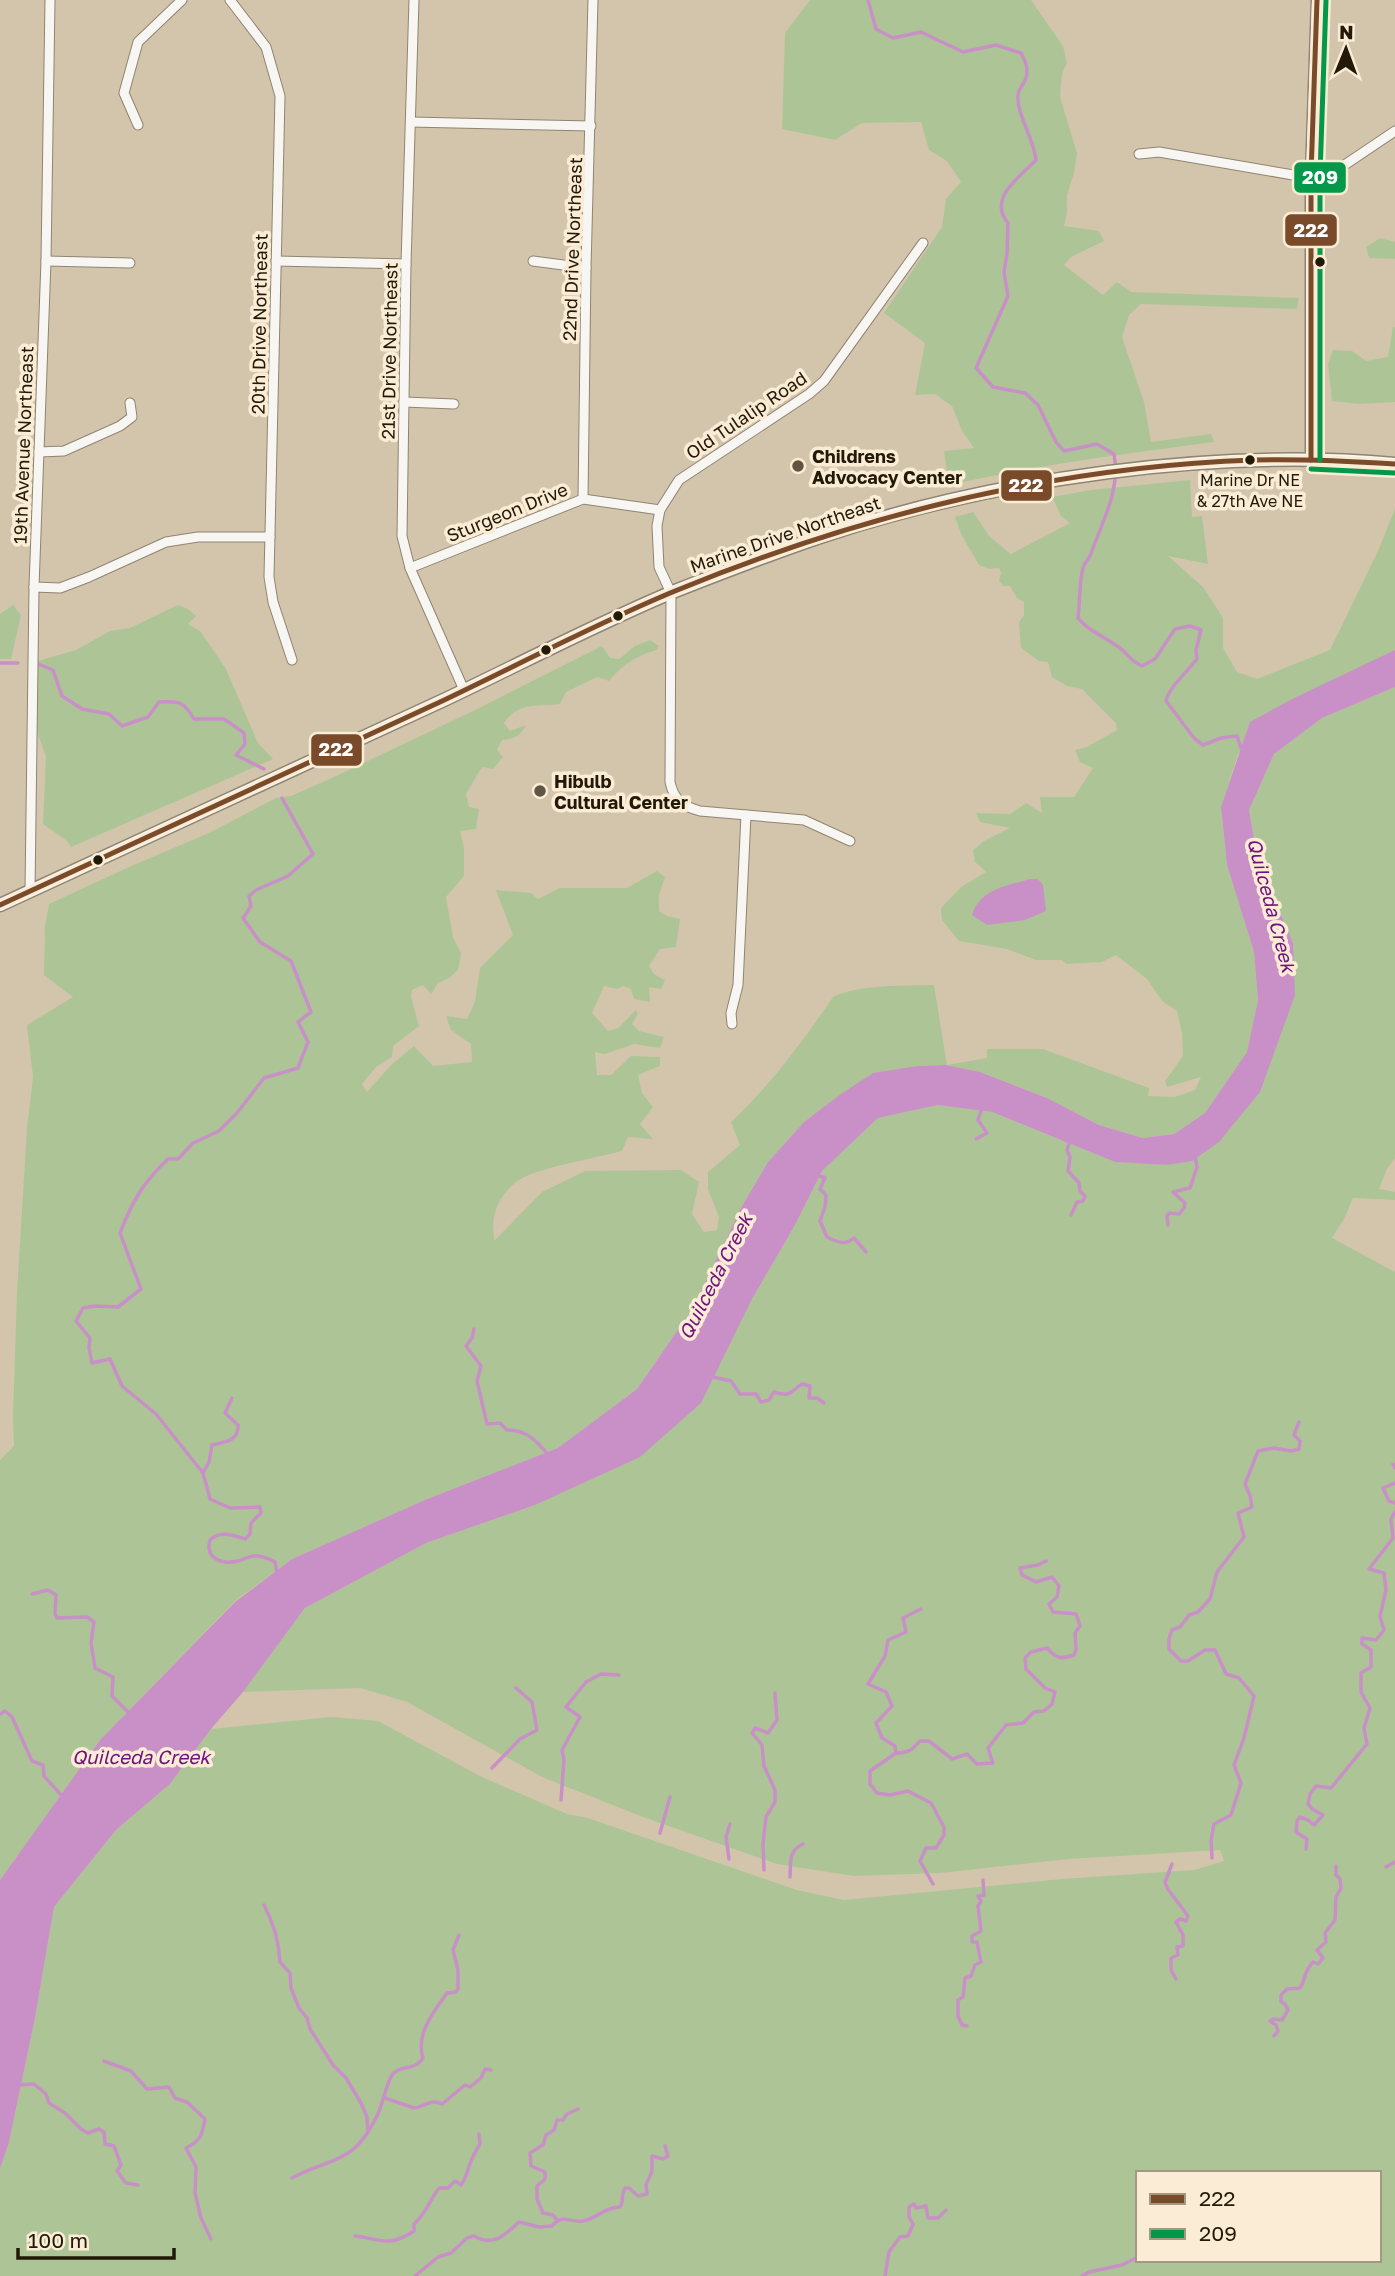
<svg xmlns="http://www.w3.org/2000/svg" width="1395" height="2276" font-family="'Golos Text',sans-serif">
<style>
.green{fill:#adc596;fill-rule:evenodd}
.water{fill:#c890c7}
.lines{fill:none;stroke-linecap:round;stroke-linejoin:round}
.stream{stroke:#c890c7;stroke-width:3.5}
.minor-casing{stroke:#8f8471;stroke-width:11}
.tertiary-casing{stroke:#8f8471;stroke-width:13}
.secondary-casing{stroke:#8f8471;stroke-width:15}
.minor{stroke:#f8f6f3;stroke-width:9}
.tertiary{stroke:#f8f6f3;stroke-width:10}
.secondary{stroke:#f8f6f3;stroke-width:12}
.bus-1-casing{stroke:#faecd5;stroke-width:10}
.bus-2-casing{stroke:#faecd5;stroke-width:10}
.bus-1{stroke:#7a4b2a;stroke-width:5}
.bus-2{stroke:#03984a;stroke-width:5}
.bus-dot{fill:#221907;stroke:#faecd5;stroke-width:2.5}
.poi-dot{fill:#605541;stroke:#faecd5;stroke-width:2.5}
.labels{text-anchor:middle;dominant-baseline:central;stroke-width:7;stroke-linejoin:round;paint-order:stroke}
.bus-label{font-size:16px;fill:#221907;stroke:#faecd5}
.street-label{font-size:18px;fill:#221907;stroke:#faecd5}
.poi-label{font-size:18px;font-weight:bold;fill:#221907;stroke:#faecd5;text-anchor:start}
.water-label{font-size:19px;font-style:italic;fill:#711182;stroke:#faecd5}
.line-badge{stroke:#faecd5;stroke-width:2.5}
.badge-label{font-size:19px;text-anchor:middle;font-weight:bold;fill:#fff}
</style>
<rect width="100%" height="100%" fill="#d3c5ac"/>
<g class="green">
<path d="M810 0H1031L1063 46 1067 63 1062 74 1060 97 1077 153 1074 173 1067 195V213L1064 226 1099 231 1104 241 1071 257 1064 265 1103 295 1117 282 1131 292 1299 298 1297 309 1141 304 1129 315 1122 337 1144 402 1151 442 1211 434 1214 442C1125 454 1036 465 949 485L944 451 974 448 962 431 952 406 935 394 915 395 925 343 884 313 942 227 946 199 961 182 947 161 929 150 921 122 862 123 835 140 782 129 785 33Z"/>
<path d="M1380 238 1395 242V259L1369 258 1366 247Z"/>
<path d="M1393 327H1395V402L1359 404 1332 401 1328 364 1333 350 1352 351 1366 361 1388 357Z"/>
<path d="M1190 480 1192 517 1202 516 1208 564 1168 556 1203 587 1223 618V648L1237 672 1257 679 1330 650 1378 551 1395 509V650L1366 666 1238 754 1221 808 1227 865 1254 952 1258 1000 1247 1052 1205 1113 1174 1134 1143 1138 1099 1125 1047 1098 980 1072 946 1065 918 1066 838 1096 804 1122 768 1162 742 1206 693 1308 637 1389 558 1448 427 1499 292 1559 235 1601 100 1740 0 1880V1460L14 1446 13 1416 17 1292 27 1128 33 1077 27 1025 73 997 44 975 45 926 49 904 129 867 209 833 276 798 291 796 334 777 473 711 602 646 610 658 619 659 635 646 650 640 659 646 656 650C636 656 622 665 609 681L597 677 566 692 560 704C538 707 519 701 504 723L510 731 526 725C521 736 514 739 502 740L497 750 503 757 493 769 482 767 466 794 469 807 479 809 476 829 460 831 464 848V876L446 897 453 937 461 953 460 961 458 970 449 978 438 983 431 994 423 985 412 990 411 997 419 1026 393 1046 392 1057 376 1067 362 1084 367 1092 391 1065 414 1046 433 1066 472 1062 471 1044 451 1030 446 1016 467 1019 475 1002 480 968 513 935 496 890 531 893 538 899 560 888H627L657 871 665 877 659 895V911L667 916 680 919 676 947 660 949 649 966 654 974 665 980 661 989 649 987 650 1002 634 999 631 989 623 986 617 989 604 986 592 1013 608 1031 618 1028 636 1010 638 1014 632 1024 639 1031 664 1037 660 1048 634 1044 605 1054 595 1052 597 1075H611L631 1056 660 1057V1066L638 1075 642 1093 653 1107 640 1124 653 1139 628 1137 622 1151C598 1158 533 1168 516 1182 506 1190 498 1201 495 1213 492 1222 494 1232 494 1241L542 1192 585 1171 681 1170 699 1182 692 1214 704 1232 717 1230 719 1217 708 1189V1172L740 1145 731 1122C770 1086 803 1041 833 997 860 984 903 986 934 985L947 1065 987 1058V1049H1043L1149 1088 1148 1096 1175 1097 1195 1090 1201 1077 1167 1087 1165 1081 1183 1056 1182 1033 1177 1011 1162 1001 1147 979 1116 955 1102 962 1066 964 1062 960H1036L1007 949 959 941 942 920 941 908 961 887 986 872 975 862 973 850 984 841 1010 828 980 822 976 813 1010 814 1026 803 1042 813 1040 797H1074L1093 768 1080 762 1075 750 1087 747 1117 730 1116 723 1082 689 1067 686 1052 677 1048 662 1039 661 1021 648 1019 622 1024 615V602L1017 598 1010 586H1003L999 580 1001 573 999 568 989 569 979 565 962 536 955 517 973 512 990 537 1011 554 1070 523 1061 516 1052 497 1091 490Z"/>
<path d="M13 605 21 615 11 659H0V614Z"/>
<path d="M178 605 188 609 196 616 188 624 201 632 226 669 258 743 273 759 71 847 67 841 43 824 46 757 35 726 38 661 76 650 110 631 130 628Z"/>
<path d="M1395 687V1158L1387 1169 1379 1189 1395 1192V1200L1353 1198 1344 1219 1332 1238 1395 1272V2276H0V2169L9 2142 35 2018 54 1907 116 1830 170 1784 211 1729 331 1717 378 1721 482 1777 567 1814 588 1818 797 1890 844 1900 1062 1879 1194 1870 1224 1861 1220 1850 1069 1859 941 1873 854 1876 777 1864 643 1817 542 1777 407 1702 360 1688 243 1692 305 1608 426 1543 535 1505 751 1301 795 1225 822 1171 878 1118 938 1105 992 1112 1115 1162 1166 1165 1219 1142 1293 943 1258 861 1249 810 1274 754 1322 718ZM1138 2173H1379V2260H1138Z"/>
</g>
<g class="water">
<path d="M1395 650V687L1322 718 1274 754 1249 810 1258 861 1293 943 1295 995 1260 1092 1219 1142 1192 1161 1166 1165 1115 1162 992 1112 938 1105 878 1118 822 1171 795 1225 751 1301 701 1403 640 1457 535 1505 426 1543 305 1608 243 1692 211 1729 170 1784 116 1830 54 1907 35 2018 9 2142 0 2169V1880L100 1740 235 1602 292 1559 427 1499 558 1448 637 1389 693 1308 742 1206 768 1162 804 1122 838 1096 873 1073 918 1066 946 1065 980 1072 1047 1098 1099 1125 1143 1138 1174 1134 1205 1113 1247 1052 1258 1000 1254 952 1227 865 1221 807 1250 722 1292 699Z"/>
<path d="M1030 879H1038L1043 885 1046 911 1025 920 987 925 972 915C980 889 1007 886 1030 879Z"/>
</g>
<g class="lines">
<g class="stream">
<path d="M868 0 876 29 893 38 921 32 963 52 996 45 1021 53C1027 64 1030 73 1023 84 1021 87 1018 91 1018 95 1016 113 1034 139 1036 160 1020 177 987 198 1008 223L1007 254 1004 272 1008 296 976 368 993 387 1025 393 1038 405 1056 442 1064 451 1097 444 1114 454C1121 491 1102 521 1091 554 1089 559 1084 563 1083 568 1079 584 1080 602 1078 618 1089 632 1106 637 1120 648 1129 655 1130 661 1142 666L1155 659 1175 629 1190 626 1201 630 1196 650 1197 659C1188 671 1169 687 1166 701L1194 738 1203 745 1221 738 1237 736 1241 748"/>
<path d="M0 663H18"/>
<path d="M38 664 53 670 62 696 82 709 109 714 122 726 148 717 159 702C178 701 184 701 194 719H224L244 733 245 744 236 755 264 769"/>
<path d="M976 1139 987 1133 978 1120 982 1108"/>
<path d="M1070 1141 1067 1150 1070 1157 1068 1171 1079 1183 1080 1191 1085 1196 1083 1201 1077 1202 1071 1215"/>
<path d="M817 1175 825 1178 820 1189 826 1195 825 1207 820 1221 827 1237C838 1242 844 1246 854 1238L866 1252"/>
<path d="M1168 1225 1167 1215 1170 1213 1179 1214 1184 1208 1185 1203 1173 1192 1190 1188 1197 1167 1195 1156"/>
<path d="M474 1329 472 1338 466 1346 481 1366 477 1381 487 1424 500 1423 507 1430C527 1430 537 1441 549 1456"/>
<path d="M713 1377 731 1381 740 1394H756L761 1402 769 1400 774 1392C792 1398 790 1391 802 1384L810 1386 809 1398H817L824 1403"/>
<path d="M1393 1464 1395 1468"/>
<path d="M203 1473 209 1462 212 1445C225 1442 239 1441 238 1425L225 1413 232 1398"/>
<path d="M1395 1483 1383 1488 1389 1501 1395 1503"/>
<path d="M277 1573 275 1562C270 1559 260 1555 254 1556 248 1556 243 1560 238 1561 221 1565 205 1558 210 1540 220 1530 233 1535 245 1539L250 1534 251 1523 261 1513 260 1507 230 1508 210 1499 203 1473 156 1414 122 1386 110 1359 92 1363 89 1348 90 1338 76 1321 83 1308 95 1306 118 1307 141 1289 120 1233C133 1200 142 1184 168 1159H178L193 1143 219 1131 237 1113 264 1078 298 1068 308 1042 298 1022 311 1012 291 961 260 942 243 918 251 906 249 896 256 890 288 876 313 854 282 798"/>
<path d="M32 1594 48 1590 56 1595 55 1614 57 1618 87 1617 94 1622 91 1643 95 1668 113 1677 112 1696 129 1713"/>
<path d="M921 1609 903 1618 906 1632 888 1640 885 1656 868 1684 886 1692 892 1706 876 1723 882 1738 895 1746 896 1753 870 1771V1784L877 1793 890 1795 908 1791 931 1803 944 1827V1835L936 1848H926L920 1861 933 1884"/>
<path d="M0 1714 5 1711 12 1717 32 1761 43 1765 44 1776 63 1797"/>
<path d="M896 1753C908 1753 912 1750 920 1741H929L952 1759 967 1754 977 1764 993 1763 988 1748 1006 1725 1023 1723 1034 1712 1044 1711 1052 1704 1055 1692 1045 1688 1026 1669 1025 1658 1031 1652 1047 1648C1056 1658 1060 1660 1074 1655L1076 1649 1075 1633 1080 1626 1076 1614 1053 1612 1049 1604 1057 1597 1059 1586 1052 1577 1036 1582 1022 1575 1020 1568 1038 1565 1046 1561"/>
<path d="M492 1768 520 1739 537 1730 532 1702 516 1688"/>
<path d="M561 1800 564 1760 562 1750 580 1717 566 1707 586 1682 601 1674 619 1675"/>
<path d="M660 1833 670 1797"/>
<path d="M1306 1849 1307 1839 1296 1832 1297 1821 1300 1817 1308 1820 1314 1825 1323 1815 1312 1809 1308 1804 1310 1794 1316 1786 1331 1788 1367 1744 1364 1728 1370 1708 1361 1692V1673L1371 1667V1650L1362 1644V1638L1376 1640 1384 1630 1380 1616 1386 1590 1384 1573 1369 1569 1393 1538 1391 1519 1395 1512"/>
<path d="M1212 1858 1211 1841 1214 1824 1231 1815 1241 1783 1234 1765 1244 1738 1254 1696 1239 1678 1226 1674 1215 1650H1205L1188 1661H1181L1169 1649V1639L1172 1630 1180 1627 1189 1615 1198 1612 1210 1599 1217 1572 1244 1537 1238 1513 1252 1507 1250 1496 1245 1484 1258 1451 1274 1448 1291 1451 1299 1449 1300 1441 1294 1435 1299 1422"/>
<path d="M729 1859 726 1837 730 1824"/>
<path d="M1172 1864 1165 1882 1167 1888 1188 1916 1186 1921 1180 1919 1176 1922 1183 1935V1946L1177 1947 1178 1955 1171 1958V1970L1176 1979"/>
<path d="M1386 1867 1395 1862"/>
<path d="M764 1870 763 1844 766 1817 775 1802V1790L764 1766 762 1745 752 1733 755 1728 768 1733 777 1720 775 1693"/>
<path d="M790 1877C791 1862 788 1851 803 1844"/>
<path d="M264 1905C274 1924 279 1941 280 1962L290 1973 291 1988 299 2008 307 2018 310 2029 333 2065 346 2078 361 2103 367 2117 368 2132"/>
<path d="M967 2026 962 2025 958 2016V2000L963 1997 965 1978 971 1976 975 1965 981 1962 977 1942H972V1936L981 1931 978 1906 981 1901 978 1896 984 1895 983 1880"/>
<path d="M1274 2036 1278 2031 1276 2025 1270 2021 1273 2019 1282 2020 1288 2010 1285 2004 1281 2002V1995L1287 1989 1300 1988C1307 1978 1302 1974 1313 1962L1318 1964 1323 1958 1317 1950 1326 1942 1325 1933 1335 1920 1336 1897 1341 1888 1340 1879 1336 1875V1866"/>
<path d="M104 2061 131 2071 147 2089 169 2087 175 2098 187 2102 205 2119C202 2135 201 2141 186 2148L196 2167 195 2193 201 2218 211 2239"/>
<path d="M17 2085 34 2084 46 2094 49 2103 65 2113 81 2129 88 2133 99 2129 104 2132 105 2144 114 2146 121 2165 117 2171 126 2183 138 2185"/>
<path d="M385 2098 414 2108C424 2107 432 2098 442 2104L465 2085 470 2087 481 2078 485 2069 491 2070"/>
<path d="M292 2178C334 2156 353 2165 377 2116 382 2106 387 2082 392 2075 400 2064 414 2072 423 2058 415 2035 434 2011 447 1993L456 1992 458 1989V1970L453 1950 459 1935"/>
<path d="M557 2220 553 2215 543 2213 537 2199V2186L545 2179V2172L531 2166 530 2153 543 2145 546 2135 554 2130 557 2120H563L567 2114 578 2109"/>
<path d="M355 2236C381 2239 389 2248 414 2231V2224C426 2214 429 2201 439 2188H448L455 2181 461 2185C467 2177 467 2170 471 2161 473 2156 477 2149 480 2144L479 2134"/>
<path d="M415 2276 438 2257 451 2253 467 2238 474 2236C493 2247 505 2235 519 2222L539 2227 552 2226C562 2213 570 2223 583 2221 596 2219 605 2207 620 2207 624 2202 621 2194 625 2188H629L638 2196 647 2194 646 2185 652 2171V2156L663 2159 668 2156 665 2146"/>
<path d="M885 2276 889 2252 900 2237 908 2236 913 2224 909 2217V2207L914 2204 916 2208 926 2206 928 2218H938L946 2210"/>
<path d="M1082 2276 1089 2272 1122 2265 1138 2257"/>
</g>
<defs>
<g id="minor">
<path d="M230 0 266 47 280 96 269 577 273 602 292 660"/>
<path d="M414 0 406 264 402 536 410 568 464 690"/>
<path d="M411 122 591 126"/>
<path d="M138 125 124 93 138 42 182 0"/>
<path d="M1139 154 1159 152 1293 175H1321L1340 168 1395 131"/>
<path d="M46 261 130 263"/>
<path d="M276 261 406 264"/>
<path d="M533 261 586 268"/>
<path d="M404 402 454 404"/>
<path d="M39 452 64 451 120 426 132 417 130 403"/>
<path d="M583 499 586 268 593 0"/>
<path d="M410 568 583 499 660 510"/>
<path d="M34 587 60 588 89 577 166 542 198 537H270"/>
<path d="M850 841 804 820 700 811C682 806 674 800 670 782L671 593 659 567 657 526 660 510 679 480 809 394 824 381 923 243"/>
<path d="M30 891 34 587 46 261 50 0"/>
<path d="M732 1024 731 1013 738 985 746 815"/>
</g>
<path id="tertiary" d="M1311 460V175L1317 0"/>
<path id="secondary" d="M0 905C149 836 297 768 446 699 522 663 598 623 675 591 726 571 777 551 829 534 1001 478 1215 448 1395 464"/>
</defs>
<use href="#minor" class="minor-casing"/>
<use href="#tertiary" class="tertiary-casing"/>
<use href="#secondary" class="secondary-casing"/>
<use href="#minor" class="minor"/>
<use href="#tertiary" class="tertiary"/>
<use href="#secondary" class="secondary"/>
<defs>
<g id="bus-1">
<path d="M1311 460V175L1317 0"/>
<path d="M0 905C146 837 293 770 440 702 518 665 595 624 675 591 860 515 1053 467 1254 460 1301 459 1348 461 1395 464"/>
</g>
<g id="bus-2">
<path d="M1320 460V175L1326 0"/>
<path d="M1311 469 1395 473"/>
</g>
</defs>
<use href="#bus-1" class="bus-1-casing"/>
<use href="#bus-2" class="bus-2-casing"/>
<use href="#bus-1" class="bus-1"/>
<use href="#bus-2" class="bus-2"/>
</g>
<g class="bus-dot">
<circle cx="1320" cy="262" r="6"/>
<circle cx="1250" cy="460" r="6"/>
<circle cx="618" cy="616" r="6"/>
<circle cx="546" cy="650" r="6"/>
<circle cx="98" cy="860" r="6"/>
</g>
<g class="poi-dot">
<circle cx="798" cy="466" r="7"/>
<circle cx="540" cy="791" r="7"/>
</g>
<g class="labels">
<g class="bus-label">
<text x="1250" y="480">Marine Dr NE<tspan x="1250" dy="21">&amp; 27th Ave NE</tspan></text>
</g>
<g class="street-label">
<text transform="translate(572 249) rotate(-88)">22nd Drive Northeast</text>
<text transform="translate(259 324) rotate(-89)">20th Drive Northeast</text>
<text transform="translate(389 351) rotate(-89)">21st Drive Northeast</text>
<text transform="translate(746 415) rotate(-34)">Old Tulalip Road</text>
<text transform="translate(23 445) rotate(-88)">19th Avenue Northeast</text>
<text transform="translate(507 512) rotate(-22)">Sturgeon Drive</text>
<text transform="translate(785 534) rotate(-19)">Marine Drive Northeast</text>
</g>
<g class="poi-label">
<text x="812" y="456">Childrens<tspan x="812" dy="21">Advocacy Center</tspan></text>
<text x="554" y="781">Hibulb<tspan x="554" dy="21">Cultural Center</tspan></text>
</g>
<g class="water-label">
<text transform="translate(1272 905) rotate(75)">Quilceda Creek</text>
<text transform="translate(715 1276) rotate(-63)">Quilceda Creek</text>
<text x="141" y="1756">Quilceda Creek</text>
</g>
</g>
<g class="line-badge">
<rect x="1293" y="161" width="54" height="33" rx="7" fill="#03984a"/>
<rect x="1284" y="213" width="54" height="34" rx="7" fill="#7a4b2a"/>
<rect x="1000" y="469" width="53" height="33" rx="7" fill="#7a4b2a"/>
<rect x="310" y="733" width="53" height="34" rx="7" fill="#7a4b2a"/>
</g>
<g class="badge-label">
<text x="1320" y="184">209</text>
<text x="1311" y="237">222</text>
<text x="1026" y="492">222</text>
<text x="336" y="756">222</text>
</g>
<rect x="1136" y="2171" width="245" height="91" fill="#faecd5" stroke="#a49883" stroke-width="2"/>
<rect x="1150" y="2194" width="35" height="10" fill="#7a4b2a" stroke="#a49883" stroke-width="2"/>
<text x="1199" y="2206" font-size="21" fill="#221907">222</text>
<rect x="1150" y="2229" width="35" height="10" fill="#03984a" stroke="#a49883" stroke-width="2"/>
<text x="1199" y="2241" font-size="21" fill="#221907">209</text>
<g transform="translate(1346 49) rotate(1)" stroke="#faecd5" stroke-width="5" paint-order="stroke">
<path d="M0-5L12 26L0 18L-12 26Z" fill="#221907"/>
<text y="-10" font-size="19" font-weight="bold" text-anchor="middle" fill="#221907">N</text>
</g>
<path d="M18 2248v10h156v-10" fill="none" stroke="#221907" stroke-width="3.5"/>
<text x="28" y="2248" font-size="21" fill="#221907" stroke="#faecd5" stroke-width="5" paint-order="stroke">100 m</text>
</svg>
